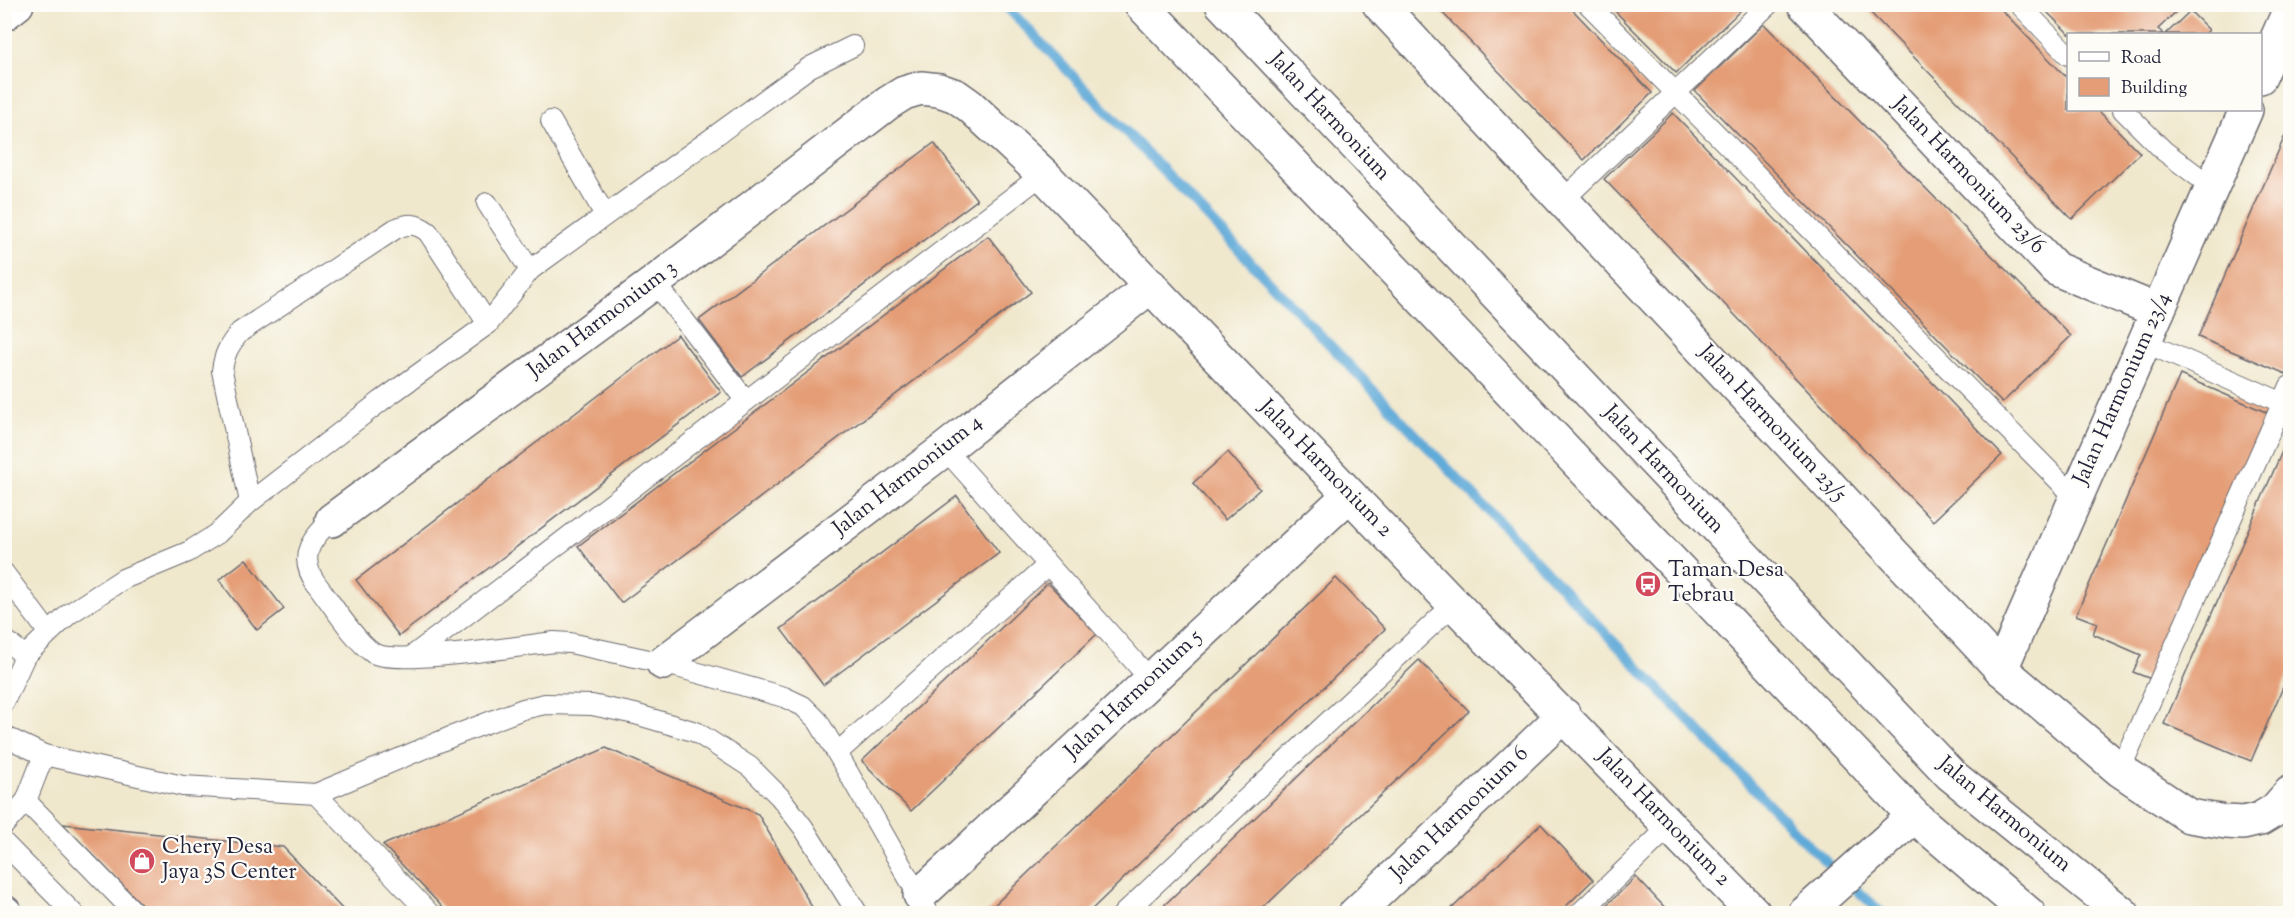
<svg xmlns="http://www.w3.org/2000/svg" width="2295" height="918" font-family="'Sorts Mill Goudy',serif">
<style>
.lines{fill:none;stroke-linecap:round;stroke-linejoin:round}
.stream{stroke:#60aad8;stroke-width:10}
.building{fill:#e49d76}
.lane-casing{stroke:#6a676e;stroke-width:22}
.street-casing{stroke:#6a676e;stroke-width:36}
.secondary-casing{stroke:#6a676e;stroke-width:36}
.highway-casing{stroke:#6a676e;stroke-width:36}
.lane{stroke:#fff;stroke-width:20}
.street{stroke:#fff;stroke-width:33}
.secondary{stroke:#fff;stroke-width:33}
.highway{stroke:#fff;stroke-width:33}
.labels{text-anchor:middle;dominant-baseline:central;stroke-width:4.5;stroke-linejoin:round;paint-order:stroke}
.street-label{font-size:22px;fill:#22223b;stroke:#fdfcf7}
.poi-label{font-size:22px;fill:#22223b;stroke:#fdfcf7;text-anchor:start}
</style>
<rect width="100%" height="100%" fill="#fdfcf7"/>
<filter id="ink" filterUnits="userSpaceOnUse"><feTurbulence type="fractalNoise" baseFrequency=".0167" numOctaves="2"/><feDisplacementMap in="SourceGraphic" scale="12" xChannelSelector="R" yChannelSelector="G"/><feConvolveMatrix kernelMatrix="1 2 1 2 8 2 1 2 1" color-interpolation-filters="sRGB"/></filter>
<filter id="wash" filterUnits="userSpaceOnUse"><feTurbulence type="fractalNoise" baseFrequency=".008" numOctaves="4" result="noise"/><feDisplacementMap in="SourceGraphic" scale="24" xChannelSelector="R" yChannelSelector="G"/><feGaussianBlur stdDeviation="1.35" result="paint"/><feColorMatrix in="noise" values="0 0 0 0 0 0 0 0 0 0 0 0 0 0 0 0 0 1.4 0 .05"/><feComposite in="paint" operator="in"/></filter>
<g filter="url(#wash)">
<rect width="100%" height="100%" fill="#f0e8cd"/>
<g class="lines">
<path class="stream" d="M1004 4 1808 845 1883 914"/>
</g>
<g id="blocks">
<g class="building">
<path d="M1434 4H1567L1652 93 1584 160Z"/>
<path d="M1608 4H1742L1744 7 1676 73Z"/>
<path d="M1862 4H1996L2068 79V110H2098L2140 153 2072 219Z"/>
<path d="M2039 4H2173L2178 10 2158 29 2164 34H2069Z"/>
<path d="M2190 11 2209 30 2205 34H2166Z"/>
<path d="M1764 24 2071 336 2002 403 1695 91Z"/>
<path d="M1673 113 2002 455 1933 521 1604 179Z"/>
<path d="M2290 124V363L2286 374 2198 337Z"/>
<path d="M934 143 977 200 742 377 699 320Z"/>
<path d="M988 236 1031 292 621 603 578 546Z"/>
<path d="M678 335 721 392 399 636 356 580Z"/>
<path d="M2180 375 2268 413 2151 679 2133 672 2141 655 2093 634 2097 623 2076 615Z"/>
<path d="M2290 433V671L2251 761 2164 724Z"/>
<path d="M1228 452 1260 489 1225 520 1193 483Z"/>
<path d="M957 496 999 553 823 685 781 629Z"/>
<path d="M246 559 284 609 257 630 219 580Z"/>
<path d="M1336 578 1385 629 1146 857 1087 914H985Z"/>
<path d="M1048 583 1097 634 911 811 862 761Z"/>
<path d="M1419 660 1469 711 1336 838 1257 914H1155Z"/>
<path d="M606 748 758 814 816 914H449L383 845Z"/>
<path d="M63 824 283 847 347 914H151Z"/>
<path d="M1541 824 1593 880 1558 914H1446Z"/>
<path d="M1636 877 1671 914H1597L1611 901Z"/>
</g>
</g>
</g>
<g filter="url(#ink)">
<use href="#blocks" fill-opacity="0" stroke="#6a676e" stroke-width="1.5"/>
<g class="lines">
<defs>
<g id="lane">
<path d="M1588 4 2076 498"/>
<path d="M2019 4 2068 55"/>
<path d="M2123 110 2164 151 2212 187"/>
<path d="M551 121 605 215"/>
<path d="M1563 200 1769 4"/>
<path d="M487 203 530 270"/>
<path d="M655 282 746 401"/>
<path d="M2144 342 2290 406"/>
<path d="M945 449 1150 679"/>
<path d="M250 502 222 371C224 354 229 345 240 332L395 229C409 223 416 223 428 232L488 324"/>
<path d="M332 520C309 540 297 559 318 586 332 604 355 641 373 653 395 666 521 646 554 642L570 643 663 663 784 697 803 706 818 721 837 753 929 914"/>
<path d="M4 573 48 632"/>
<path d="M4 639 25 656"/>
<path d="M411 657 1043 174"/>
<path d="M4 702 25 656 69 614 123 579 188 552 217 534 250 502 381 401 488 324 530 270 810 67 853 46"/>
<path d="M4 736 44 755 183 786 316 794 453 736 523 709 545 704 592 705 635 714 696 732 750 767 780 797 803 827 858 914"/>
<path d="M837 753 1048 565"/>
<path d="M2120 770 2290 386"/>
<path d="M316 794 430 914"/>
<path d="M26 801 136 914"/>
<path d="M4 825 26 801 44 755"/>
<path d="M4 843 74 914"/>
<path d="M1123 914 1454 604"/>
<path d="M1579 914 1669 827"/>
</g>
<g id="street">
<path d="M1379 4 2001 669 2120 770 2189 816 2226 822 2243 823 2260 819 2275 810 2290 793"/>
<path d="M1804 4 2056 269 2158 311"/>
<path d="M2260 77 2290 9"/>
<path d="M332 520 655 282 888 103 904 93 921 88 939 90 956 96 970 106 1043 174 1454 604 1755 914"/>
<path d="M663 663 945 449 1151 286"/>
<path d="M2001 669 2246 110"/>
<path d="M920 895 1349 495"/>
<path d="M1355 914 1564 715"/>
<path d="M1804 914 1914 816"/>
</g>
<g id="secondary">
<path d="M1141 4 1914 816 2029 914"/>
<path d="M1222 4 1950 774 2123 914"/>
<path d="M4 14 17 4"/>
</g>
<path id="highway" d="M4 912 6 914"/>
</defs>
<use href="#lane" class="lane-casing"/>
<use href="#street" class="street-casing"/>
<use href="#secondary" class="secondary-casing"/>
<use href="#highway" class="highway-casing"/>
<use href="#lane" class="lane"/>
<use href="#street" class="street"/>
<use href="#secondary" class="secondary"/>
<use href="#highway" class="highway"/>
</g>
</g>
<defs>
<symbol id="bus-disc" viewBox="-11 -11 22 22"><circle r="9.5" fill="#d1495b" stroke="#fdfcf7"/><path d="M-5-6H5V4H4V6H2V4H-2V6H-4V4H-5ZM-3.5-4V0h7V-4ZM-3.5 1.2v1.5H-2V1.2ZM2 1.2v1.5H3.5V1.2Z" fill="#fff"/></symbol>
<symbol id="shop-disc" viewBox="-11 -11 22 22"><circle r="9.5" fill="#d1495b" stroke="#fdfcf7"/><path d="M-5-2.5h2.3a2.7 3.5 0 0 1 5.4 0H5L5.5 6h-11ZM-1.5-2.5h3a1.5 2.3 0 0 0-3 0Z" fill="#fff"/></symbol>
</defs>
<g fill-rule="evenodd">
<use href="#bus-disc" x="1633" y="569" width="30" height="30"/>
<use href="#shop-disc" x="127" y="846" width="30" height="30"/>
</g>
<g class="labels">
<g class="street-label">
<text transform="translate(1329 117) rotate(47)">Jalan Harmonium</text>
<text transform="translate(1968 176) rotate(46)">Jalan Harmonium 23/6</text>
<text transform="translate(603 320) rotate(-37)">Jalan Harmonium 3</text>
<text transform="translate(2123 389) rotate(-66)">Jalan Harmonium 23/4</text>
<text transform="translate(1772 424) rotate(47)">Jalan Harmonium 23/5</text>
<text transform="translate(1325 469) rotate(46)">Jalan Harmonium 2</text>
<text transform="translate(1663 470) rotate(47)">Jalan Harmonium</text>
<text transform="translate(908 476) rotate(-38)">Jalan Harmonium 4</text>
<text transform="translate(1134 695) rotate(-43)">Jalan Harmonium 5</text>
<text transform="translate(1460 814) rotate(-44)">Jalan Harmonium 6</text>
<text transform="translate(2004 815) rotate(40)">Jalan Harmonium</text>
<text transform="translate(1663 818) rotate(46)">Jalan Harmonium 2</text>
</g>
<g class="poi-label">
<text x="1668" y="571">Taman Desa<tspan x="1668" dy="25">Tebrau</tspan></text>
<text x="162" y="848">Chery Desa<tspan x="162" dy="25">Jaya 3S Center</tspan></text>
</g>
</g>
<rect width="2295" height="918" fill="none" stroke="#fdfcf7" stroke-width="24"/>
<rect x="2067" y="33" width="195" height="78" fill="#fdfcf7" stroke="#a5a5ac" stroke-width="1.5"/>
<rect x="2079" y="52" width="30" height="9" fill="#ffffff" stroke="#a5a5ac" stroke-width="1.5"/>
<text x="2121" y="63" font-size="18" fill="#22223b">Road</text>
<rect x="2079" y="78" width="30" height="18" fill="#e49d76" stroke="#a5a5ac" stroke-width="1.5"/>
<text x="2121" y="93" font-size="18" fill="#22223b">Building</text>
</svg>
